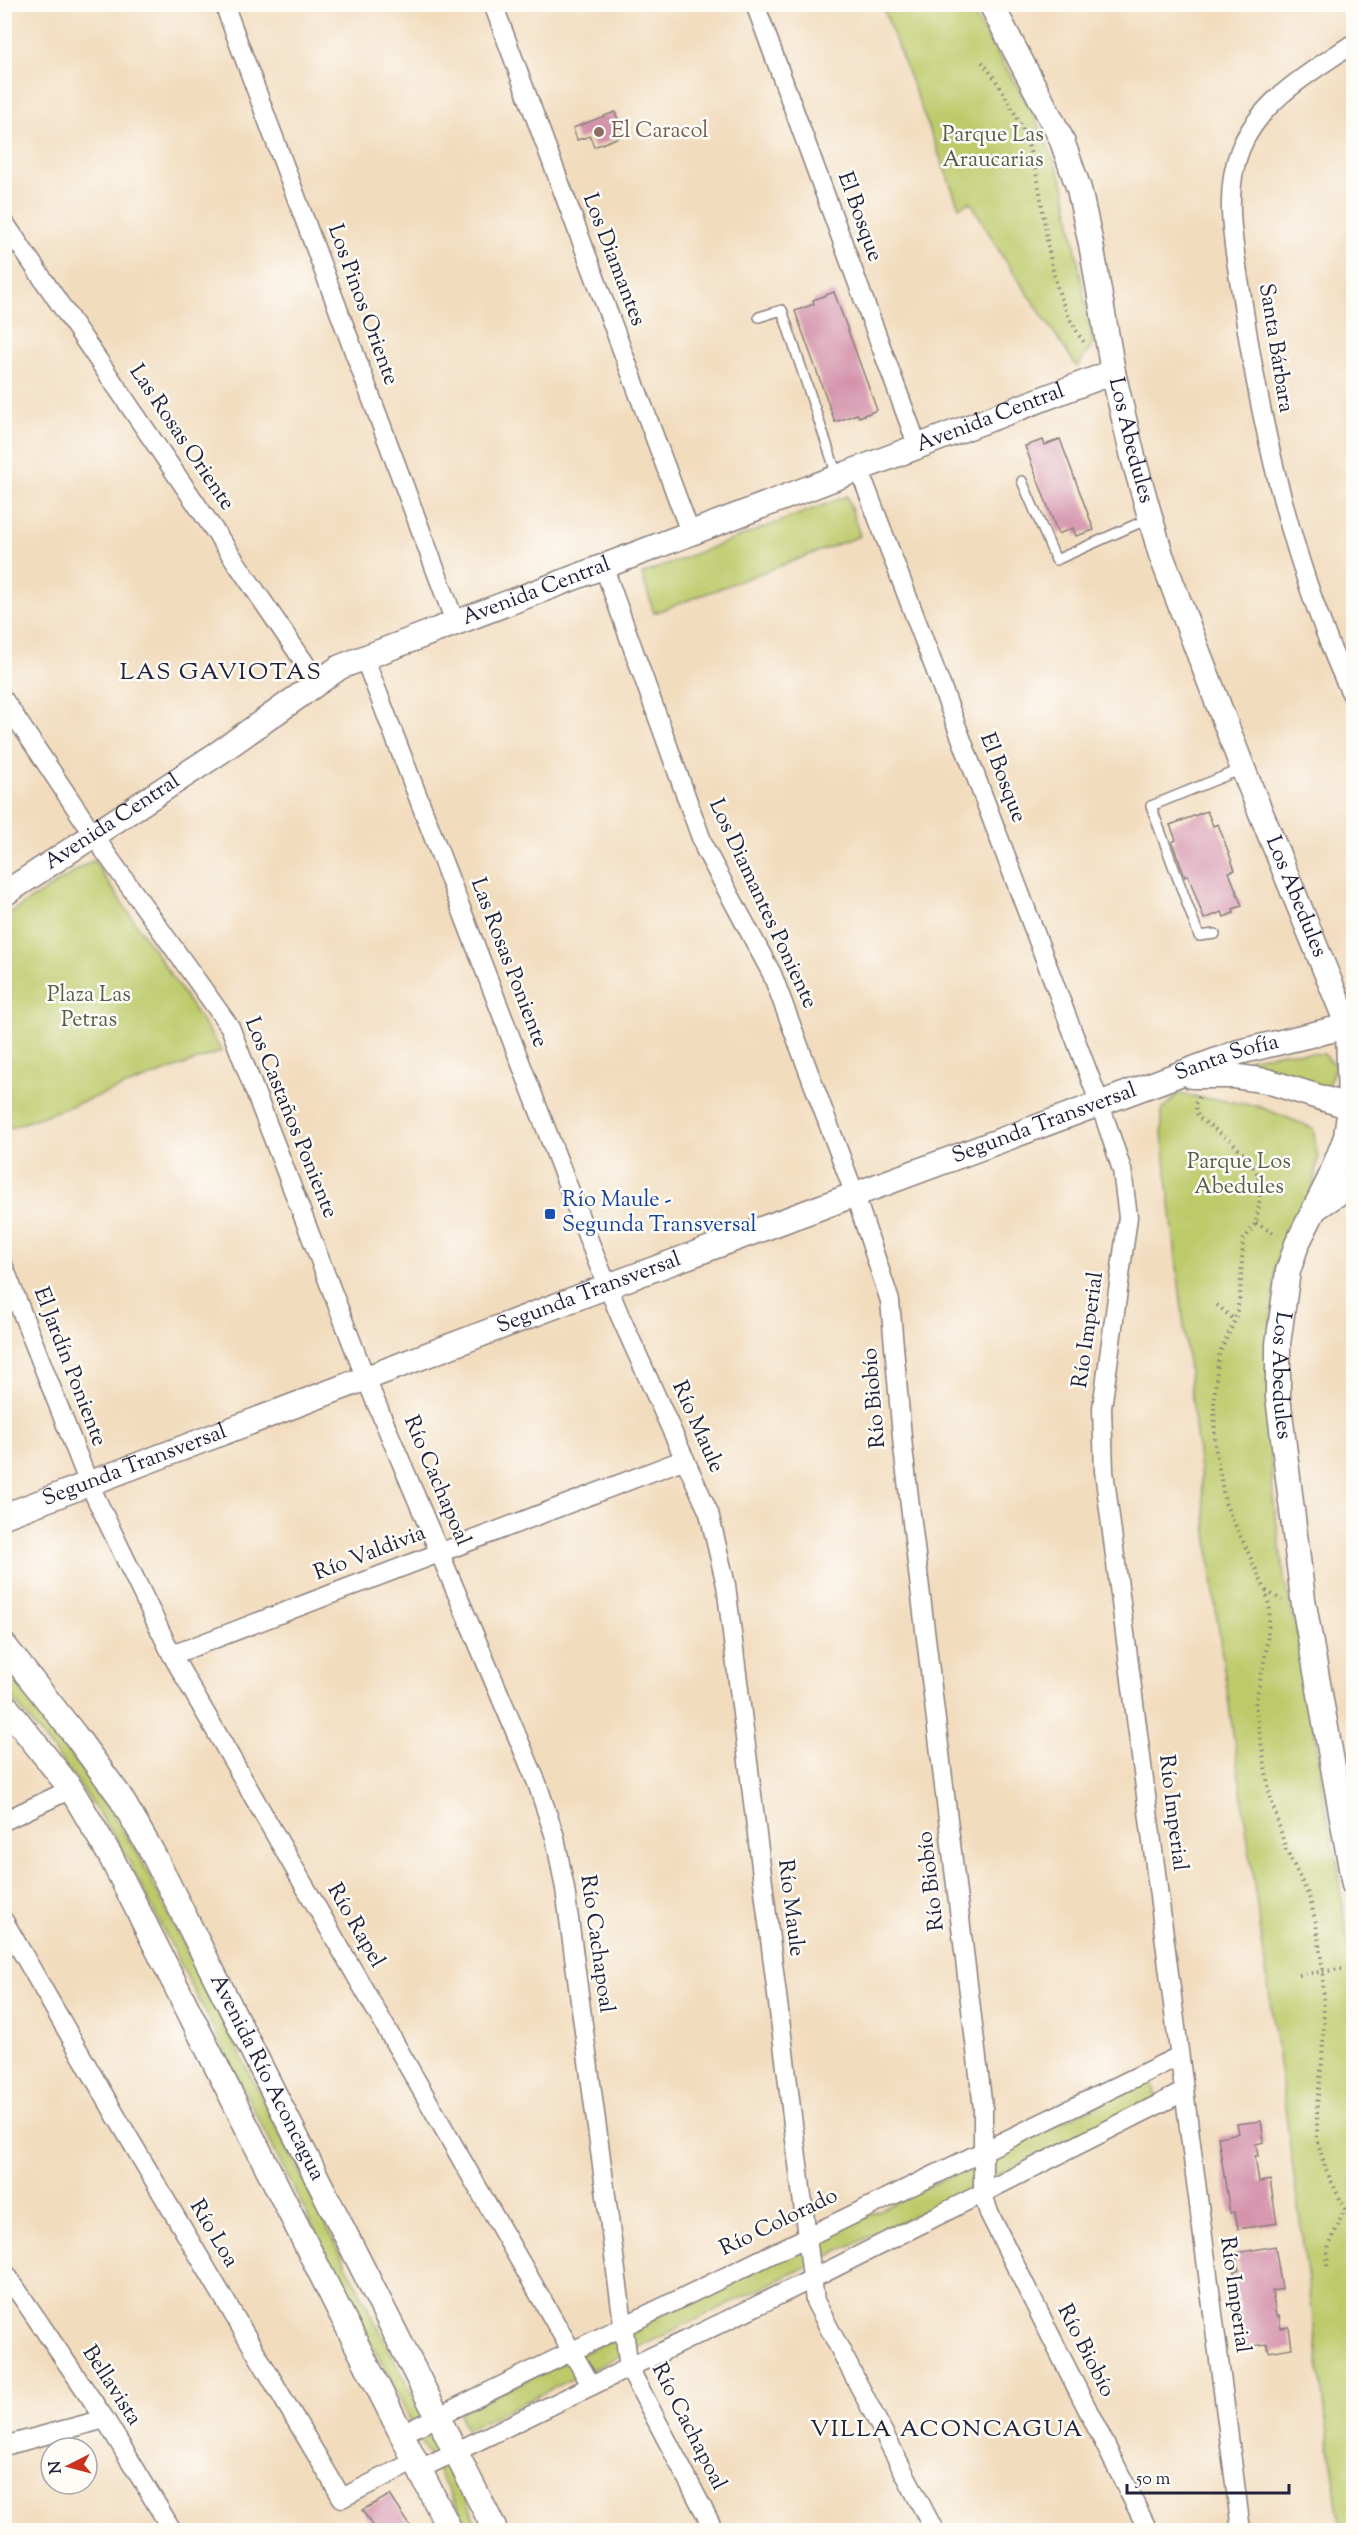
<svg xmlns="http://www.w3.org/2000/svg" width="1358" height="2535" font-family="'Sorts Mill Goudy',serif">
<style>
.green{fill:#bdca6b;stroke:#707653;stroke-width:1.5}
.building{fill:#d492ab}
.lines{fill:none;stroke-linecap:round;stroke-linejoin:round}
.lane-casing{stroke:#8a7f7c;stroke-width:12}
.street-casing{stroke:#8a7f7c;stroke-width:21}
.secondary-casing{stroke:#8a7f7c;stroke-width:27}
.path{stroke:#8a7f7c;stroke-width:4;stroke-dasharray:1.5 4.5;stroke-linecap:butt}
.lane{stroke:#fff;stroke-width:9}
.street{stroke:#fff;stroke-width:18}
.secondary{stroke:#fff;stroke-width:24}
.education-dot{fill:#8d6e63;stroke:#fdfcf7;stroke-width:2}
.transit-dot{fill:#1a4fb4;stroke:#fdfcf7;stroke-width:2}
.labels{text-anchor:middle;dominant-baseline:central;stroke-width:5;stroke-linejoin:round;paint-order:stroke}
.education-label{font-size:22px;fill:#785e54;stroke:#fdfcf7;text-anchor:start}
.park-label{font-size:22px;fill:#585d4c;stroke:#fdfcf7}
.street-label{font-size:22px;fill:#22223b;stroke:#fdfcf7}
.transit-label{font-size:22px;fill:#164399;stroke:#fdfcf7;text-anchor:start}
.neighbourhood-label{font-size:24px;letter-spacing:1.5px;fill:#22223b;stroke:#fdfcf7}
</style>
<rect width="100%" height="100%" fill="#fdfcf7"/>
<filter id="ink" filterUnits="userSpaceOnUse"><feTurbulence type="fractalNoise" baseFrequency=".0167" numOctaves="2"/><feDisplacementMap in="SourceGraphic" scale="12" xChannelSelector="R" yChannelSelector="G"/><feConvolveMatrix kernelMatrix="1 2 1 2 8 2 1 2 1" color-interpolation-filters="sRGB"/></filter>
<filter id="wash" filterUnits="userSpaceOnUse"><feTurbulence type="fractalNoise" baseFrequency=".008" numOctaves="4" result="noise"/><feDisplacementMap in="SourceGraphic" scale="24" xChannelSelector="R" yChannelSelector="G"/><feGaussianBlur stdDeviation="1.35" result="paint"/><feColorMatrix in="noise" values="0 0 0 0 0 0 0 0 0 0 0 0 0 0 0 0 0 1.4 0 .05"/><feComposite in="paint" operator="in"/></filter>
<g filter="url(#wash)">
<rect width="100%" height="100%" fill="#f2dcbe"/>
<g class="green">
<path d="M882 5H968L1035 116 1064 185 1093 344 1077 367 1001 254 971 202 959 207Z"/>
<path d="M847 496 860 536 654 613 642 574Z"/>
<path d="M93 860 222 1051 5 1130V916Z"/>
<path d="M1283 1052 1324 1054 1335 1066 1327 1089 1253 1064 1248 1059Z"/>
<path d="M1178 1094 1257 1106 1313 1128 1318 1159 1312 1192 1294 1223 1276 1263 1270 1333 1268 1397 1273 1496 1285 1583 1305 1667 1329 1827 1338 1865 1353 1988V2530H1341L1280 2070 1215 1604 1162 1132V1110Z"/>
<path d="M4 1666 60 1739 136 1850 481 2530H469L416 2431 122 1848 75 1778 5 1689Z"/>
<path d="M1152 2079 1156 2099 466 2430 459 2413Z"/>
</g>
<g id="blocks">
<g class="building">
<path d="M615 112 624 135 594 147 590 136 577 140 573 128Z"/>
<path d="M834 292 877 410 859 417 857 414 835 422 795 311 814 304 813 300Z"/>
<path d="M1060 439 1094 530 1076 536 1073 528 1058 534 1025 446 1043 440 1045 445Z"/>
<path d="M1207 811 1213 826 1218 824 1235 870 1229 872 1242 906 1233 909 1234 913 1224 917 1222 912 1204 919 1188 875 1185 877 1172 842 1176 840 1170 825Z"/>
<path d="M1261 2121 1264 2142 1256 2144 1258 2156H1255L1259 2182 1270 2180 1277 2223 1238 2229 1235 2212 1230 2213 1218 2137 1239 2133 1237 2124Z"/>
<path d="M1275 2246 1282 2289 1272 2291 1276 2316H1279L1281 2328 1289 2327 1292 2348 1269 2352 1267 2344 1246 2347 1234 2271 1239 2270 1236 2253Z"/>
<path d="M390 2495 413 2530H375L362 2510Z"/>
</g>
</g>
</g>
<g filter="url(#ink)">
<use href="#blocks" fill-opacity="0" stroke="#8a7f7c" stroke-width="1.5"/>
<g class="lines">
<defs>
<g id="lane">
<path d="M759 317 782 310 837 475"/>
<path d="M1022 481 1056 560 1148 519"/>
<path d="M1215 934 1199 936 1151 806 1242 769"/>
</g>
<g id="street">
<path d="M224 4 455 622"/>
<path d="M493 4 690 532"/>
<path d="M755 4 918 447"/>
<path d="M1354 43C1312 71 1259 101 1240 150 1222 195 1235 252 1242 298 1257 402 1279 503 1314 602 1326 635 1338 668 1354 699"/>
<path d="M4 222 317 681"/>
<path d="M859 469 1100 1104 1122 1170 1128 1217 1102 1408 1104 1471 1241 2530"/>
<path d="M603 565 705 849 772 974 855 1195 890 1301 903 1448 983 2108V2194L989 2213 1148 2530"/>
<path d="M364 657 595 1256 620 1316 709 1513 726 1585 815 2301 934 2530"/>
<path d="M4 700 105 852 230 1027 366 1379 537 1783 555 1837 565 1889 629 2368 714 2530"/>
<path d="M4 1267 89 1484 172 1655 591 2385"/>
<path d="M172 1655 685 1459"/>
<path d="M4 1821 71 1789"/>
<path d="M4 1921 116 2116 342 2498 415 2461"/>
<path d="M4 2271 105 2419 172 2530"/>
<path d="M402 2434 1179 2056"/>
<path d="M4 2446 105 2419"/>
<path d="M420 2469 812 2279 1183 2092"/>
</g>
<g id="secondary">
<path id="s1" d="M991 4 1061 138 1079 189 1091 244 1113 372 1133 457 1161 555 1243 769 1348 1026 1350 1107 1346 1137 1329 1180 1297 1244 1288 1271 1278 1344V1397L1303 1599 1354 1885"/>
<path id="s2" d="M4 894 220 752 340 667 1113 372"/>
<path d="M1192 1076H1233L1267 1081 1354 1108"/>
<path d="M1316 1208 1354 1183"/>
<path id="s3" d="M4 1516 608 1286 1239 1052 1348 1026 1354 1027"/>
<path id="s4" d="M4 1645 75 1735 119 1795 152 1852 495 2530"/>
<path d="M4 1704 71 1789 111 1857 450 2530"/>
</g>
</defs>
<use href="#lane" class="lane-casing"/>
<use href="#street" class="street-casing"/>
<use href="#secondary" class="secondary-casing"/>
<g class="path">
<path d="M982 62C1008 93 1031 142 1038 182 1047 229 1048 277 1071 321 1076 329 1079 337 1086 344"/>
<path d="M1199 1097 1195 1104 1198 1117 1232 1142 1249 1160 1258 1175 1260 1198 1256 1223 1243 1241 1240 1296 1235 1320 1219 1354 1214 1398 1215 1446 1225 1503 1266 1591 1270 1610 1266 1652 1255 1705 1270 1796 1286 1849 1309 1896 1316 1923 1323 1971 1324 2020 1322 2062 1317 2104V2139L1326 2170 1354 2228"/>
<path d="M1256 1223 1277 1235"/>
<path d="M1217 1305 1235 1320"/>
<path d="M1266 1591 1282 1600"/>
<path d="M1299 1975 1354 1967"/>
<path d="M1327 2266 1328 2249 1344 2210"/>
<path d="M1354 2408V2420"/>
</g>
<use href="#lane" class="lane"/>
<use href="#street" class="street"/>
<use href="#secondary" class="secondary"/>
</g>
</g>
<circle class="education-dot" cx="599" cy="132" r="6"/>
<rect class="transit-dot" x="544" y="1208" width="12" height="12" rx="3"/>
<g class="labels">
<g class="education-label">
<text x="611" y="132">El Caracol</text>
</g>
<g class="park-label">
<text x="993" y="136">Parque Las<tspan x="993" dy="25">Araucarias</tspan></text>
<text x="89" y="996">Plaza Las<tspan x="89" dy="25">Petras</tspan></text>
<text x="1239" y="1163">Parque Los<tspan x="1239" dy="25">Abedules</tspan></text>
</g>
<g class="street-label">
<text transform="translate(859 217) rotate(70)">El Bosque</text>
<text transform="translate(613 260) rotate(69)">Los Diamantes</text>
<text transform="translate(362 305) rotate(70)">Los Pinos Oriente</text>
<text transform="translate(1275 348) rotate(81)">Santa Bárbara</text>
<text stroke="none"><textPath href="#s2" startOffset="1102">Avenida Central</textPath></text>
<text transform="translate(181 438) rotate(56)">Las Rosas Oriente</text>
<text stroke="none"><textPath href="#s1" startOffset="462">Los Abedules</textPath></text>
<text stroke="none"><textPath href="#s2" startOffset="616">Avenida Central</textPath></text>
<text transform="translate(1002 778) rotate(69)">El Bosque</text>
<text stroke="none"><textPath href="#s2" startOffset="130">Avenida Central</textPath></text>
<text stroke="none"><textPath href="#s1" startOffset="948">Los Abedules</textPath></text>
<text transform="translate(762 904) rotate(65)">Los Diamantes Poniente</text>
<text transform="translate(508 963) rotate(69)">Las Rosas Poniente</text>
<text stroke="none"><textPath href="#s3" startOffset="1306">Santa Sofía</textPath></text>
<text transform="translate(290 1118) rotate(68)">Los Castaños Poniente</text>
<text stroke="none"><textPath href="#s3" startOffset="1112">Segunda Transversal</textPath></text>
<text stroke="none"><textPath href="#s3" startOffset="626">Segunda Transversal</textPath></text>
<text transform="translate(1089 1330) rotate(-82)">Río Imperial</text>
<text transform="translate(69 1367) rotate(69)">El Jardín Poniente</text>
<text stroke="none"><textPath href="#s1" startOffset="1450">Los Abedules</textPath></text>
<text transform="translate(875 1398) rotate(-95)">Río Biobío</text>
<text transform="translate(697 1427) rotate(66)">Río Maule</text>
<text stroke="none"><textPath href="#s3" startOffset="140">Segunda Transversal</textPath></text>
<text transform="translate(436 1481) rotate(67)">Río Cachapoal</text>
<text transform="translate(370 1554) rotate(-21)">Río Valdivia</text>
<text transform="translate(1172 1813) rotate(83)">Río Imperial</text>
<text transform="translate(932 1881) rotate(-97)">Río Biobío</text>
<text transform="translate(790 1908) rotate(83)">Río Maule</text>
<text transform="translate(355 1926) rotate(60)">Río Rapel</text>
<text transform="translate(596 1944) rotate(82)">Río Cachapoal</text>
<text stroke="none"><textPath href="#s4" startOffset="508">Avenida Río Aconcagua</textPath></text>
<text transform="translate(779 2223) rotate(-26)">Río Colorado</text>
<text transform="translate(213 2234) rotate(59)">Río Loa</text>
<text transform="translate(1234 2295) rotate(82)">Río Imperial</text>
<text transform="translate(1085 2351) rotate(63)">Río Biobío</text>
<text transform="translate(111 2386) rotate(57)">Bellavista</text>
<text transform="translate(688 2427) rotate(63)">Río Cachapoal</text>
</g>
<g class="transit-label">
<text x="562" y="1201">Río Maule -<tspan x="562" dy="25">Segunda Transversal</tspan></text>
</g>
<g class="neighbourhood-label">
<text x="221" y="673">LAS GAVIOTAS</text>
<text x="947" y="2430">VILLA ACONCAGUA</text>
</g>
</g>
<rect width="1358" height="2535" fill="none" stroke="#fdfcf7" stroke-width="24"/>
<g transform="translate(69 2466) rotate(264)"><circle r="28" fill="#fdfcf7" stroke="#a5a5ac" stroke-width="1.5"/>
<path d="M0-4.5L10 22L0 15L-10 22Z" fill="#c8321e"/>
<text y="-9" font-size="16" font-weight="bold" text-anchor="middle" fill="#22223b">N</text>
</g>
<path d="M1127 2484v9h162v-9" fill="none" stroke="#22223b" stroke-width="3"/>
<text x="1136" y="2484" font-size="18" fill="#22223b" stroke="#fdfcf7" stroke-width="4.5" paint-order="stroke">50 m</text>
</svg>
